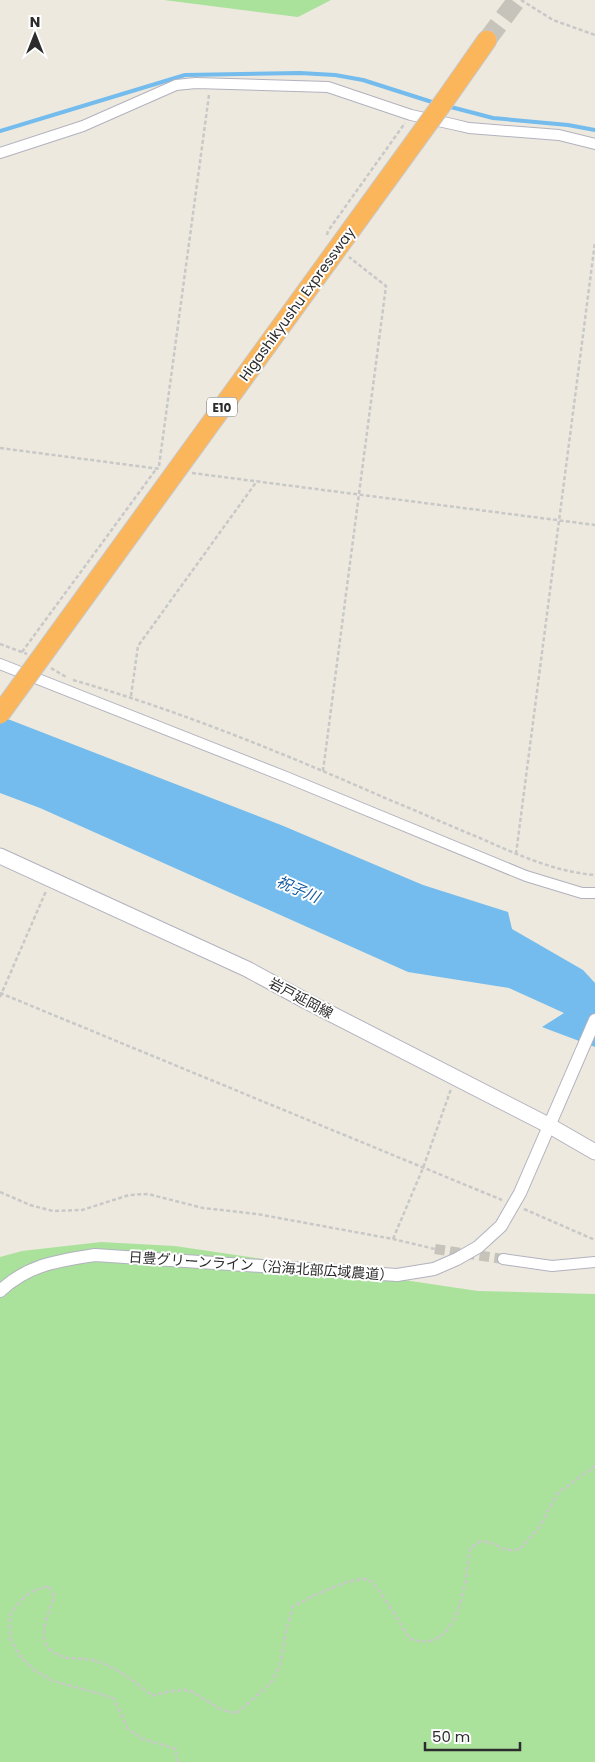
<svg xmlns="http://www.w3.org/2000/svg" width="595" height="1762" font-family="Poppins,'Noto Sans JP',sans-serif">
<style>
.green{fill:#aae29c}
.water{fill:#73bced}
.lines{fill:none;stroke-linecap:round;stroke-linejoin:round}
.stream{stroke:#73bced;stroke-width:4}
.minor-tunnel{stroke:#c6c3ba;stroke-width:10;stroke-dasharray:10 5;stroke-linecap:butt}
.motorway-tunnel{stroke:#c6c3ba;stroke-width:19;stroke-dasharray:19 9;stroke-linecap:butt}
.minor-casing{stroke:#b2b2bf;stroke-width:12}
.tertiary-casing{stroke:#b2b2bf;stroke-width:14}
.secondary-casing{stroke:#b2b2bf;stroke-width:17}
.motorway-casing{stroke:#c8c8c8;stroke-width:21}
.path{stroke:#c8c8c8;stroke-width:2.5;stroke-dasharray:4 2.5;stroke-linecap:butt}
.minor{stroke:#fff;stroke-width:10}
.tertiary{stroke:#fff;stroke-width:12}
.secondary{stroke:#fff;stroke-width:15}
.motorway{stroke:#fbb65b;stroke-width:19}
.motorway-bridge-casing{stroke:#c8c8c8;stroke-width:21;stroke-linecap:butt}
.motorway-bridge{stroke:#fbb65b;stroke-width:19}
.labels{text-anchor:middle;dominant-baseline:central;stroke-width:4;stroke-linejoin:round;paint-order:stroke}
.shield{fill:#fff;stroke:#6b6b6b;stroke-width:1}
.shield-label{font-size:12px;font-weight:bold;fill:#2c2c2c}
.street-label{font-size:14px;fill:#2c2c2c;stroke:#fff}
.water-label{font-size:15px;font-style:italic;fill:#10589b;stroke:#fff}
</style>
<rect width="100%" height="100%" fill="#ede9de"/>
<g class="green">
<path d="M164 0H331L298 17Z"/>
<path d="M101 1242 175 1246 478 1291 595 1294V1762H0V1257L22 1251Z"/>
</g>
<path class="water" d="M0 716 281 825 423 885 508 912 512 929 583 970 595 983V1047L542 1027 564 1013 509 988 408 972 40 808 0 793Z"/>
<g class="lines">
<g class="stream">
<path d="M447 106 493 118 568 125 595 130"/>
<path d="M0 131 185 75 300 73 335 75 363 80 435 103"/>
</g>
<path class="minor-tunnel" d="M435 1249 503 1259"/>
<path class="motorway-tunnel" d="M487 40 517 0"/>
<defs>
<g id="minor">
<path d="M0 153 83 126 176 85 196 83 328 87 411 115 452 124 469 128 559 135 595 144"/>
<path d="M0 664 286 777 526 876 582 893H595"/>
<path d="M503 1259 552 1266 595 1262"/>
</g>
<path id="tertiary" d="M0 1291C29 1264 58 1261 95 1255L397 1275 434 1269 457 1259 478 1247 501 1226 520 1193 595 1020"/>
<path id="secondary" d="M0 856 247 969 306 1001 550 1126 595 1152"/>
<path id="motorway" d="M445 100 487 40"/>
</defs>
<use href="#minor" class="minor-casing"/>
<use href="#tertiary" class="tertiary-casing"/>
<use href="#secondary" class="secondary-casing"/>
<use href="#motorway" class="motorway-casing"/>
<g class="path">
<path d="M521 0 553 20 595 35"/>
<path d="M327 235 328 231 405 123"/>
<path d="M0 448 160 469"/>
<path d="M159 466 209 95"/>
<path d="M192 473 595 525"/>
<path d="M0 644 27 654"/>
<path d="M22 652 157 468"/>
<path d="M51 668 66 677"/>
<path d="M73 680C180 711 283 753 385 798 417 811 448 825 480 838 516 854 555 872 595 875"/>
<path d="M131 696 138 646 257 481"/>
<path d="M323 771 386 286 349 257"/>
<path d="M516 854 595 242"/>
<path d="M0 993 502 1200"/>
<path d="M0 997 46 891"/>
<path d="M0 1192 30 1205 53 1211 82 1210 129 1195 148 1194 203 1208 257 1214 393 1239 435 1249"/>
<path d="M524 1209 595 1240"/>
<path d="M393 1239 423 1168 451 1089"/>
<path d="M177 1762 176 1749 143 1739 128 1729 114 1699 101 1694 53 1681 34 1670 19 1655 10 1638V1615L24 1597 35 1590 49 1586 54 1596C46 1623 30 1650 69 1658 78 1659 88 1658 96 1661 118 1668 134 1681 152 1696L170 1691 189 1690 222 1710 237 1713 271 1683 280 1665 286 1631 293 1606C307 1599 356 1574 369 1580 377 1583 403 1629 410 1639 461 1656 465 1580 470 1548L481 1541 491 1543 506 1550H519L538 1529 558 1493 595 1466"/>
</g>
<use href="#minor" class="minor"/>
<use href="#tertiary" class="tertiary"/>
<use href="#secondary" class="secondary"/>
<use href="#motorway" class="motorway"/>
<defs>
<path id="motorway-bridge" d="M0 714 445 100"/>
</defs>
<use href="#motorway-bridge" class="motorway-bridge-casing"/>
<use href="#motorway-bridge" class="motorway-bridge"/>
</g>
<g class="labels">
<rect class="shield" x="207" y="397.5" width="30" height="19" rx="4"/>
<g class="shield-label">
<text x="222" y="407">E10</text>
</g>
<g class="street-label">
<text transform="translate(297 304) rotate(-54)">Higashikyushu Expressway</text>
<text transform="translate(301 998) rotate(28)">岩戸延岡線</text>
<text transform="translate(261 1266) rotate(4)">日豊グリーンライン（沿海北部広域農道）</text>
</g>
<g class="water-label">
<text transform="translate(298 889) rotate(23)">祝子川</text>
</g>
</g>
<g transform="translate(35 35)" stroke="#ffffff" stroke-width="4" paint-order="stroke">
<path d="M0-4L9 19L0 12L-9 19Z" fill="#2c2c2c"/>
<text y="-8" font-size="14" font-weight="bold" text-anchor="middle" fill="#2c2c2c">N</text>
</g>
<path d="M425 1742v8h95v-8" fill="none" stroke="#2c2c2c" stroke-width="2.5"/>
<text x="432" y="1742" font-size="15" fill="#2c2c2c" stroke="#ffffff" stroke-width="4" paint-order="stroke">50 m</text>
</svg>
